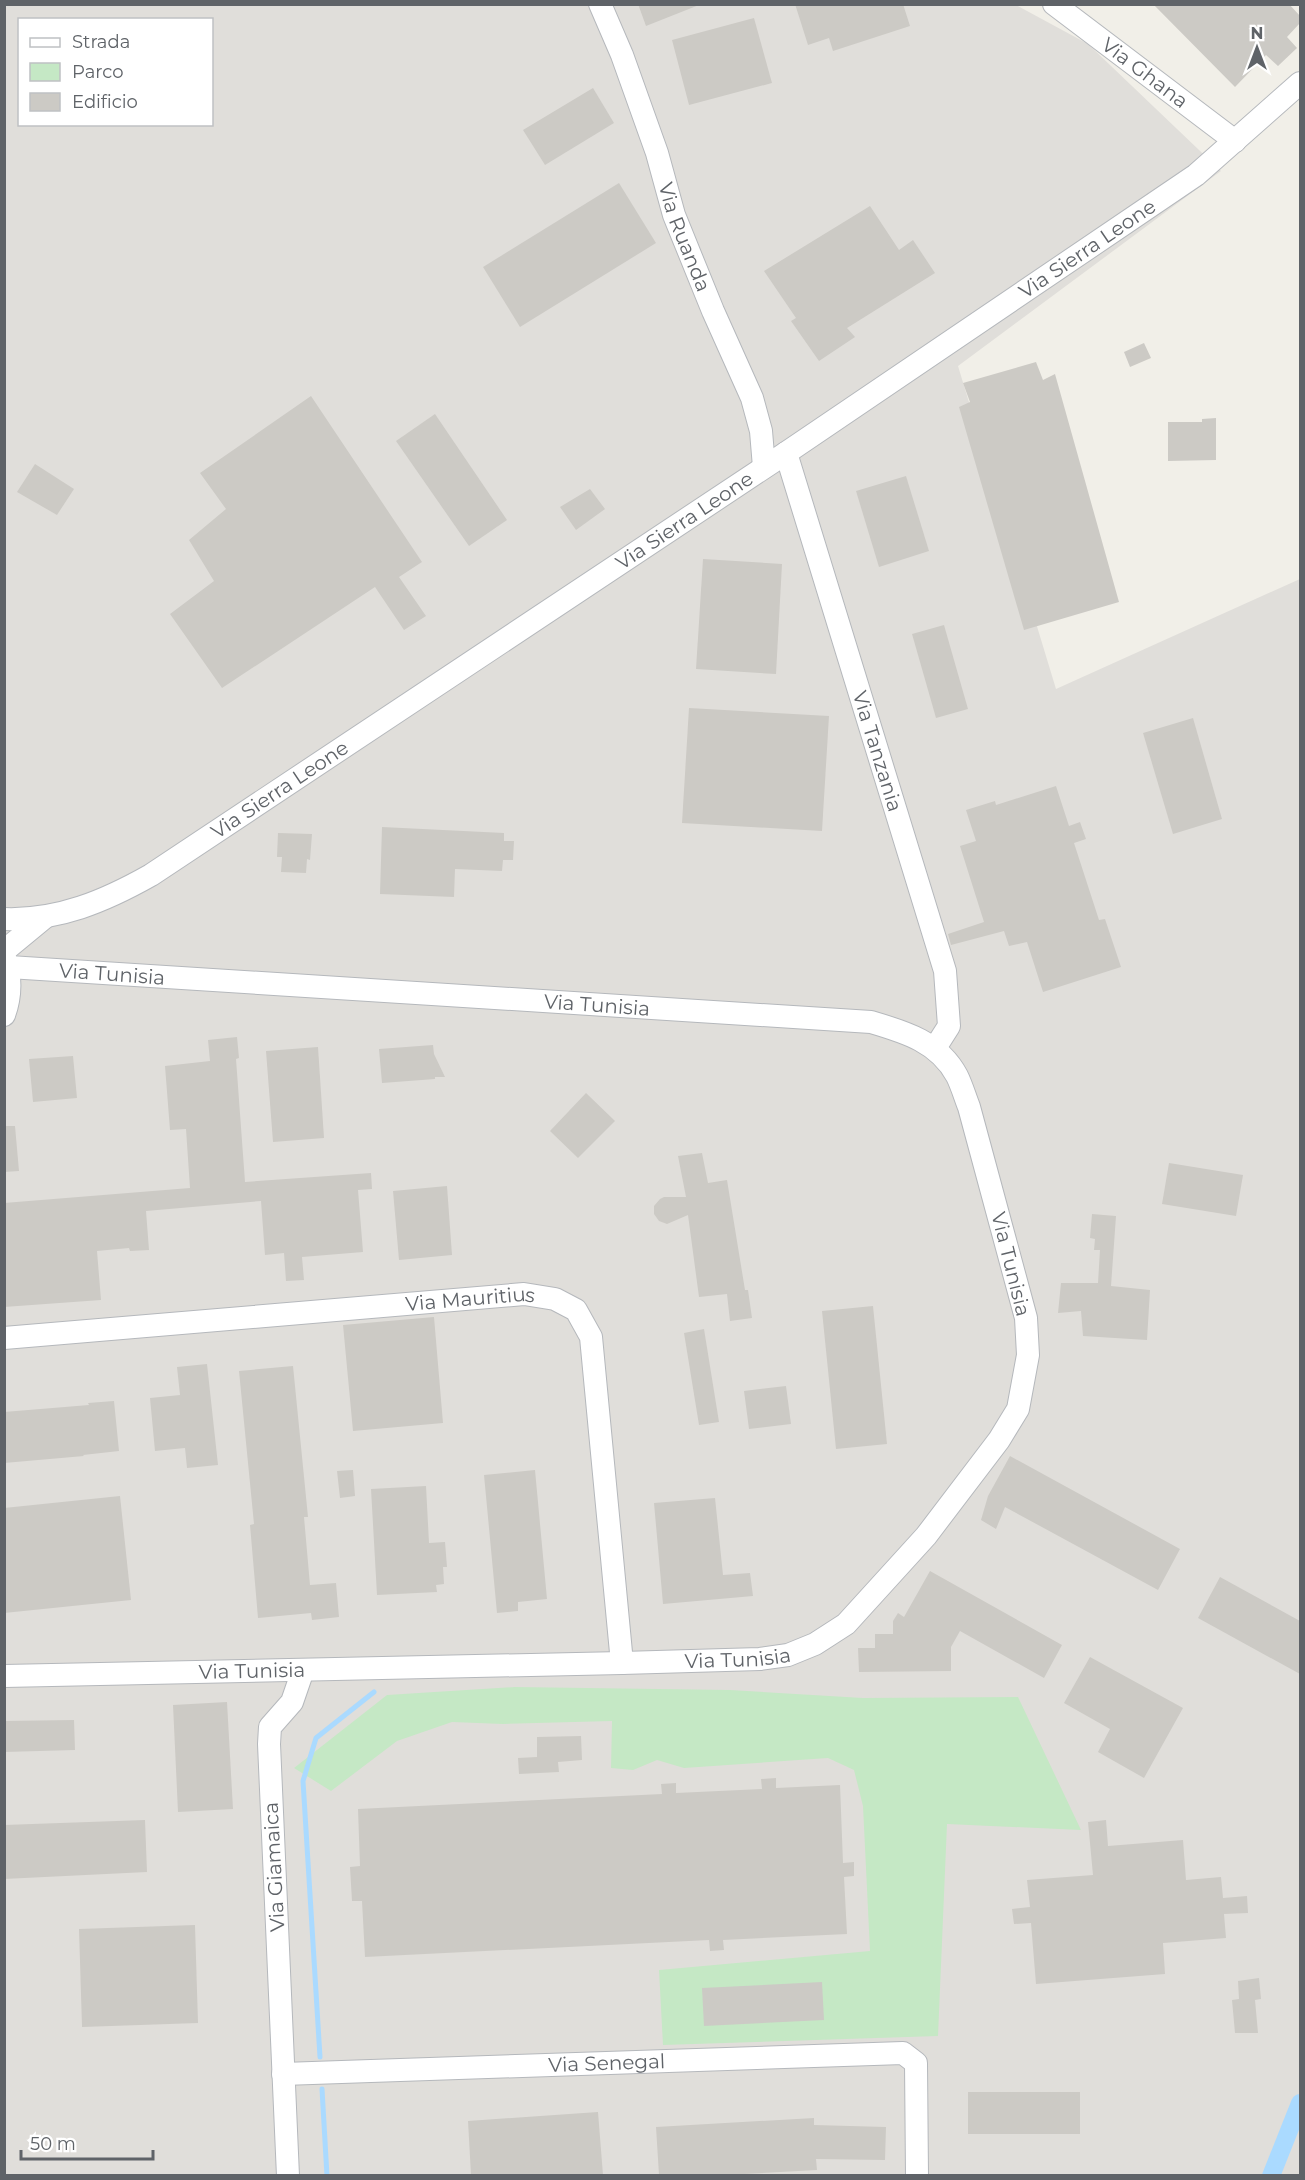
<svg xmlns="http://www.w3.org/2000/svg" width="1305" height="2180" font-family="Montserrat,sans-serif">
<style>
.industrial{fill:#e0deda;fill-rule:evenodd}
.green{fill:#c5e8c5}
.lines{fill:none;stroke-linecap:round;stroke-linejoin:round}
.stream{stroke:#aadaff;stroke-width:5}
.canal{stroke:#aadaff;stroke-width:18}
.building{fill:#cccac5}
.minor-casing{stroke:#b5b8bc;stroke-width:24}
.minor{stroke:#fff;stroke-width:22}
.labels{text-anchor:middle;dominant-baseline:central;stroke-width:4.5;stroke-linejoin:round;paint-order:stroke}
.street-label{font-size:20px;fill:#5f6368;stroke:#fff}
</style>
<rect width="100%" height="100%" fill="#f1efe8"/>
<path class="industrial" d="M5 5H1016L1088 44 1221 171 958 366 1056 689 1300 579V2175L5 2176ZM20 20H212V124H20Z"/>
<path class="green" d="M515 1687 730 1690 863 1698 1018 1697 1081 1830 947 1824 938 2036 663 2045 659 1970 870 1951 863 1806 854 1770 828 1758 684 1768 657 1760 633 1770 611 1768 612 1721 503 1724 452 1722 397 1741 331 1791 294 1768 387 1695Z"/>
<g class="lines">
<g class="stream">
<path d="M320 2057 303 1781 316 1738 374 1692"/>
<path d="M322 2089 327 2176"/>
</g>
<path class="canal" d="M1271 2176 1300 2103"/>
</g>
<g class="building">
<path d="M638 4H699V5L646 26Z"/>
<path d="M795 4H903L910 26 833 51 829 38 808 45Z"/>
<path d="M1153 4H1289L1300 16V23L1287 37 1297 48 1278 66 1266 55 1235 87Z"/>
<path d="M754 18 772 83 689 105 672 40Z"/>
<path d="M593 88 614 123 545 165 523 130Z"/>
<path d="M619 183 656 243 520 327 483 267Z"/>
<path d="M870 206 899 250 913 240 935 273 847 328 855 337 819 361 791 321 796 318 764 271Z"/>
<path d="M1144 343 1151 358 1130 367 1124 352Z"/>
<path d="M1036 362 1043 380 1055 374 1119 602 1024 630 959 407 970 402 963 383Z"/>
<path d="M311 396 422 562 399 577 426 616 404 630 375 587 222 688 170 614 214 581 189 540 226 509 200 473Z"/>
<path d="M435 414 507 520 469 546 396 441Z"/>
<path d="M1216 418V460L1168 461V422H1202V419Z"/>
<path d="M35 464 74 489 57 515 17 492Z"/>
<path d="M906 476 929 551 879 567 856 491Z"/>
<path d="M590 489 605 509 576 530 560 507Z"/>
<path d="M703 559 782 564 776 674 696 669Z"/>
<path d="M944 625 968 709 936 718 912 634Z"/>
<path d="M689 708 829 716 822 831 682 823Z"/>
<path d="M1193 718 1222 819 1173 834 1143 733Z"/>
<path d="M1056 786 1069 826 1080 822 1086 839 1074 843 1099 920 1105 919 1121 967 1043 992 1027 942 1009 946 1004 931 951 945 948 934 984 922 960 846 976 841 966 810 995 801 996 805Z"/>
<path d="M382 827 504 833V841H514L513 860H503L502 871 455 869 454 897 380 894Z"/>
<path d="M278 833 312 834 310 860 307 859 306 873 281 872 282 857H277Z"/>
<path d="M237 1037 239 1058 236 1059 245 1182 371 1173 372 1189 358 1190 363 1252 302 1257 304 1280 286 1281 284 1253 265 1255 261 1201 146 1211 149 1250 130 1251 129 1248 97 1251 101 1300 4 1307V1203L190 1188 186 1129 170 1130 165 1066 210 1061 208 1040Z"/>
<path d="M433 1045 434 1054 445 1077H435V1079L382 1083 379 1049Z"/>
<path d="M318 1047 324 1138 273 1142 266 1051Z"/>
<path d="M73 1056 77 1098 33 1102 29 1059Z"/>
<path d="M586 1093 615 1121 578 1158 550 1131Z"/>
<path d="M4 1126H15L19 1171 4 1172Z"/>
<path d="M702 1153 708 1183 727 1180 745 1290H748L752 1318 730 1321 727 1294 699 1297 688 1215 667 1224 659 1221 654 1214V1206L660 1199 664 1197H686L678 1156Z"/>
<path d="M1169 1163 1243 1175 1236 1216 1162 1204Z"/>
<path d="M447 1186 452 1255 399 1260 393 1191Z"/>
<path d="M1092 1214 1116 1216 1111 1286 1150 1290 1147 1340 1083 1336 1081 1311 1058 1313 1061 1283H1098L1100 1250H1094L1095 1239 1090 1238Z"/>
<path d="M873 1306 887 1444 836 1449 822 1311Z"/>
<path d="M434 1317 443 1423 353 1431 343 1325Z"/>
<path d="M704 1329 719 1422 699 1425 684 1333Z"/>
<path d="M207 1364 218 1465 187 1468 185 1448 155 1451 150 1398 180 1395 177 1367Z"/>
<path d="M293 1366 308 1517H304L310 1585 336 1583 339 1617 312 1620 311 1613 258 1618 250 1525 254 1524 239 1371Z"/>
<path d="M786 1386 791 1424 749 1429 744 1391Z"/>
<path d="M114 1401 119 1451 83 1455 84 1456 4 1463V1412L89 1405 88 1403Z"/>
<path d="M1010 1456 1180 1549 1158 1590 1005 1507 996 1529 981 1520 988 1496Z"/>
<path d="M353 1470 355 1496 340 1498 337 1471Z"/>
<path d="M535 1470 547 1599 518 1602V1611L497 1613 484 1475Z"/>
<path d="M426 1486 429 1543 445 1542 447 1567H443L444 1584 436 1585 437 1592 377 1595 371 1489Z"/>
<path d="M120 1496 131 1600 4 1613V1508Z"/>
<path d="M715 1498 723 1575 750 1573 753 1596 663 1604 654 1503Z"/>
<path d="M930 1571 1062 1645 1044 1678 960 1631 951 1647V1671L859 1672 858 1648H875V1634H893V1621L898 1613 904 1617Z"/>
<path d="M1220 1577 1300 1621V1674L1198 1618Z"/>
<path d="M1090 1657 1183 1708 1144 1778 1098 1752 1110 1729 1064 1703Z"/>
<path d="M227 1702 233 1809 178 1812 173 1705Z"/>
<path d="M74 1720 75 1750 4 1752V1721Z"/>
<path d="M581 1736 582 1760 558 1762 559 1772 519 1774 518 1758 537 1757V1737Z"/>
<path d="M776 1778V1788L840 1785 843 1863 854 1862V1876L844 1877 847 1934 723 1940 724 1950 710 1951 709 1940 365 1957 362 1901H352L350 1867 360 1866 358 1809 662 1794 661 1784 676 1783V1793L762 1789 761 1779Z"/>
<path d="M145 1820 147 1872 4 1879V1825Z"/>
<path d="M1106 1820 1108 1846 1183 1840 1186 1880 1221 1877 1223 1898 1247 1896 1248 1913 1224 1914 1226 1938 1163 1943 1165 1974 1036 1984 1031 1923 1014 1924 1012 1909 1030 1907 1027 1880 1093 1875 1088 1822Z"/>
<path d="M195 1925 198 2023 82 2027 79 1929Z"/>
<path d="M1259 1978 1261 1999 1255 2000 1258 2033H1235L1232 2000 1239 1999 1238 1981Z"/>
<path d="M822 1982 824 2020 704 2026 702 1988Z"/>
<rect x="968" y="2092" width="112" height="42"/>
<path d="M598 2112 603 2175H471L468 2121Z"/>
<path d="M814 2118V2125L886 2127 885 2160 816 2159 817 2170 726 2175H659L656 2127Z"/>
</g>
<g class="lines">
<defs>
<g id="minor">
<path id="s1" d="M600 4 622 55 657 153 674 215 713 311 752 398 761 431 764 467"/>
<path id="s2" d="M1054 4 1235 141"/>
<path id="s3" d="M786 453 945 971 949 1026 935 1048"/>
<path id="s4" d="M4 919C58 921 105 901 151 875L786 453 1196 175 1300 83"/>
<path d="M4 951 44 918"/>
<path d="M4 955C11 975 11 996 4 1015"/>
<path id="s5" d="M4 1338 524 1294 555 1299 576 1310 591 1337 622 1663"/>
<path id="s6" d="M4 1676 622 1663 760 1659 788 1655 815 1644 846 1624 926 1536 999 1440 1018 1409 1028 1355 1026 1318 969 1107C965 1097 962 1086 957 1076 939 1042 905 1032 871 1022L9 967"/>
<path id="s7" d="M283 2074 903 2053 916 2063 917 2176"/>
<path d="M288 2176 269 1744 270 1727 292 1702 303 1670"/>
</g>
</defs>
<use href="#minor" class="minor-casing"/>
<use href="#minor" class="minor"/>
</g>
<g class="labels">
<g class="street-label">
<text stroke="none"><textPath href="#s2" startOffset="114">Via Ghana</textPath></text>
<text stroke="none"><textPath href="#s1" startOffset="248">Via Ruanda</textPath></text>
<text stroke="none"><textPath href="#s4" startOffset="1282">Via Sierra Leone</textPath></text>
<text stroke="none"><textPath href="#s4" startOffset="796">Via Sierra Leone</textPath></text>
<text stroke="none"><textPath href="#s3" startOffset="312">Via Tanzania</textPath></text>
<text stroke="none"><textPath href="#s4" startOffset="310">Via Sierra Leone</textPath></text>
<text transform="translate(112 974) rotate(4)">Via Tunisia</text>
<text transform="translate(597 1005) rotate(4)">Via Tunisia</text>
<text transform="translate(1011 1264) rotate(76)">Via Tunisia</text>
<text stroke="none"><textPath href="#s5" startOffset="468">Via Mauritius</textPath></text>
<text stroke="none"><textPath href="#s6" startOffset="734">Via Tunisia</textPath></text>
<text stroke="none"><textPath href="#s6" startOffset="248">Via Tunisia</textPath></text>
<text transform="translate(274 1867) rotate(-93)">Via Giamaica</text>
<text stroke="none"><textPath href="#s7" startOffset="324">Via Senegal</textPath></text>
</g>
</g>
<rect width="1305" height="2180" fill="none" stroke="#5f6368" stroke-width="12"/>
<rect x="18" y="18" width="195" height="108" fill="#ffffff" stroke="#bfc1c3" stroke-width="1.5"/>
<rect x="30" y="38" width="30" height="9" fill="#ffffff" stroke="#bfc1c3" stroke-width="1.5"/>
<text x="72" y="48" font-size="18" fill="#5f6368">Strada</text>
<rect x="30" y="63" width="30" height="18" fill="#c5e8c5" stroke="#bfc1c3" stroke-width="1.5"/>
<text x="72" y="78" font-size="18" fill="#5f6368">Parco</text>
<rect x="30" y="93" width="30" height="18" fill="#cccac5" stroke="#bfc1c3" stroke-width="1.5"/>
<text x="72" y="108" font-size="18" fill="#5f6368">Edificio</text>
<g transform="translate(1257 48)" stroke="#ffffff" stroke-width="4.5" paint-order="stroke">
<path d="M0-4.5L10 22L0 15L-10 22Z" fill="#5f6368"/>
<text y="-9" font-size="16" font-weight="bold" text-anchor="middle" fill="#5f6368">N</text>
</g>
<path d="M21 2150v9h132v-9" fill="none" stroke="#5f6368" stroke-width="3"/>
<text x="30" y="2150" font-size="18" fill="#5f6368" stroke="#ffffff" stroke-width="4.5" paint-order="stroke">50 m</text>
</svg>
